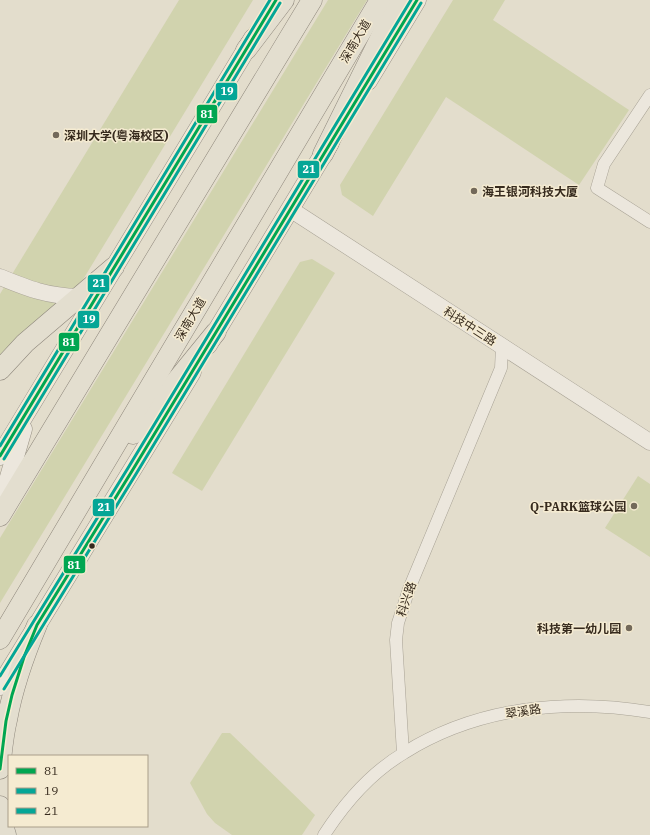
<svg xmlns="http://www.w3.org/2000/svg" width="650" height="835" font-family="'IBM Plex Serif','Noto Sans SC',serif">
<style>
.green{fill:#d1d3ae}
.lines{fill:none;stroke-linecap:round;stroke-linejoin:round}
.minor-casing{stroke:#a8a295;stroke-width:13}
.tertiary-casing{stroke:#a8a295;stroke-width:17}
.secondary-casing{stroke:#989185;stroke-width:19}
.primary-casing{stroke:#8e877c;stroke-width:21}
.minor{stroke:#ece7dd;stroke-width:12}
.tertiary{stroke:#ece7dd;stroke-width:16}
.secondary{stroke:#ece7dd;stroke-width:18}
.primary{stroke:#e3decf;stroke-width:20}
.bus-1-casing{stroke:#f5ebd1;stroke-width:6}
.bus-2-casing{stroke:#f5ebd1;stroke-width:6}
.bus-3-casing{stroke:#f5ebd1;stroke-width:6}
.bus-1{stroke:#00a651;stroke-width:3}
.bus-2{stroke:#04a696;stroke-width:3}
.bus-3{stroke:#04a696;stroke-width:3}
.poi-dot{fill:#73695a;stroke:#f5ebd1;stroke-width:1.5}
.bus-dot{fill:#362a1d;stroke:#f5ebd1;stroke-width:1.5}
.labels{text-anchor:middle;dominant-baseline:central;stroke-width:3;stroke-linejoin:round;paint-order:stroke}
.street-label{font-size:12px;fill:#362a1d;stroke:#f5ebd1}
.poi-label{font-size:12px;font-weight:bold;fill:#362a1d;stroke:#f5ebd1;text-anchor:start}
.line-badge{stroke:#f5ebd1;stroke-width:1.5}
.badge-label{font-size:11px;text-anchor:middle;font-weight:bold;fill:#fff}
</style>
<rect width="100%" height="100%" fill="#e3ddcc"/>
<g class="green">
<path d="M179 0H253L73 296 0 367V294Z"/>
<path d="M328 0H367L0 603V538Z"/>
<path d="M453 0H505L493 20 629 110 579 185 446 97 373 216 342 195 340 185Z"/>
<path d="M312 259 335 273 202 491 172 473 300 262Z"/>
<path d="M638 476 650 484V557L605 528Z"/>
<path d="M222 733H230L315 815 302 835H232L215 823 207 814 190 783Z"/>
</g>
<g class="lines">
<defs>
<g id="minor">
<path d="M650 95 604 164 597 188 650 222"/>
<path d="M403 753 396 640 398 623 409 589 501 368 502 347"/>
<path d="M324 835C344 804 372 772 404 753 477 707 567 698 650 712"/>
</g>
<g id="tertiary">
<path d="M290 209 650 442"/>
<path d="M0 277C29 289 47 296 79 297"/>
</g>
<g id="secondary">
<path d="M368 81 417 0"/>
<path d="M208 345 330 143"/>
<path d="M0 456 253 38"/>
<path d="M0 508 23 429"/>
<path d="M0 686 192 372"/>
</g>
<g id="primary">
<path d="M246 50 284 0"/>
<path d="M323 154 399 0"/>
<path d="M0 370 25 343 114 267"/>
<path d="M133 434 216 332"/>
<path d="M0 516 312 0"/>
<path d="M0 639 380 0"/>
<path d="M0 769C2 752 3 736 7 720 13 687 24 656 37 625"/>
<path d="M0 806 3 825 6 835"/>
</g>
</defs>
<use href="#minor" class="minor-casing"/>
<use href="#tertiary" class="tertiary-casing"/>
<use href="#secondary" class="secondary-casing"/>
<use href="#primary" class="primary-casing"/>
<use href="#minor" class="minor"/>
<use href="#tertiary" class="tertiary"/>
<use href="#secondary" class="secondary"/>
<use href="#primary" class="primary"/>
<defs>
<g id="bus-1">
<path d="M0 456 276 0"/>
<path d="M0 769 6 721 12 695 24 657 37 625 132 471 417 0"/>
</g>
<g id="bus-2">
<path d="M4 459 280 3"/>
<path d="M4 689 136 474 421 3"/>
</g>
<g id="bus-3">
<path d="M0 446 270 0"/>
<path d="M0 676 128 468 411 0"/>
</g>
</defs>
<use href="#bus-1" class="bus-1-casing"/>
<use href="#bus-2" class="bus-2-casing"/>
<use href="#bus-3" class="bus-3-casing"/>
<use href="#bus-1" class="bus-1"/>
<use href="#bus-2" class="bus-2"/>
<use href="#bus-3" class="bus-3"/>
</g>
<g class="poi-dot">
<circle cx="56" cy="135" r="4"/>
<circle cx="474" cy="191" r="4"/>
<circle cx="634" cy="506" r="4"/>
<circle cx="629" cy="628" r="4"/>
</g>
<circle class="bus-dot" cx="92" cy="546" r="3.5"/>
<g class="labels">
<g class="street-label">
<text transform="translate(355 41) rotate(-59)">深南大道</text>
<text transform="translate(190 319) rotate(-59)">深南大道</text>
<text transform="translate(470 326) rotate(33)">科技中三路</text>
<text transform="translate(406 599) rotate(-71)">科兴路</text>
<text transform="translate(523 711) rotate(-9)">翠溪路</text>
</g>
<g class="poi-label">
<text x="64" y="135">深圳大学(粤海校区)</text>
<text x="482" y="191">海王银河科技大厦</text>
<text x="626" y="506" text-anchor="end">Q-PARK篮球公园</text>
<text x="621" y="628" text-anchor="end">科技第一幼儿园</text>
</g>
</g>
<g class="line-badge">
<rect x="215" y="82" width="23" height="19" rx="4" fill="#04a696"/>
<rect x="196" y="104" width="22" height="20" rx="4" fill="#00a651"/>
<rect x="297" y="160" width="23" height="19" rx="4" fill="#04a696"/>
<rect x="87" y="274" width="23" height="19" rx="4" fill="#04a696"/>
<rect x="77" y="310" width="23" height="19" rx="4" fill="#04a696"/>
<rect x="58" y="332" width="22" height="20" rx="4" fill="#00a651"/>
<rect x="92" y="498" width="23" height="19" rx="4" fill="#04a696"/>
<rect x="63" y="555" width="23" height="19" rx="4" fill="#00a651"/>
</g>
<g class="badge-label">
<text x="227" y="95">19</text>
<text x="207" y="118">81</text>
<text x="309" y="173">21</text>
<text x="99" y="287">21</text>
<text x="89" y="323">19</text>
<text x="69" y="346">81</text>
<text x="104" y="511">21</text>
<text x="74" y="569">81</text>
</g>
<rect x="8" y="755" width="140" height="72" fill="#f5ebd1" stroke="#a99e89"/>
<rect x="16" y="768" width="20" height="6" fill="#00a651" stroke="#a99e89"/>
<text x="44" y="775" font-size="12" fill="#362a1d">81</text>
<rect x="16" y="788" width="20" height="6" fill="#04a696" stroke="#a99e89"/>
<text x="44" y="795" font-size="12" fill="#362a1d">19</text>
<rect x="16" y="808" width="20" height="6" fill="#04a696" stroke="#a99e89"/>
<text x="44" y="815" font-size="12" fill="#362a1d">21</text>
</svg>
